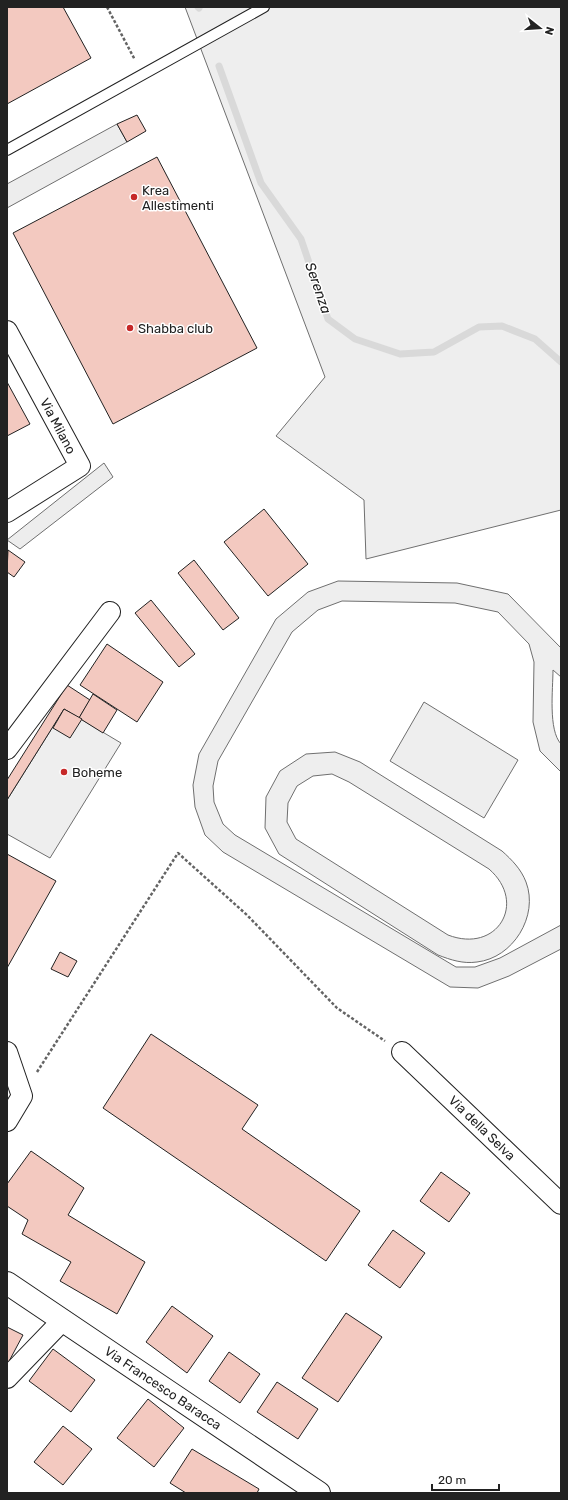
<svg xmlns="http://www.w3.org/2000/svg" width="568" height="1500" font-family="Rubik,sans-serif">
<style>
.green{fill:#eee;stroke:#6f6f6f;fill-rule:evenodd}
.parking{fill:#ededed;stroke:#6f6f6f}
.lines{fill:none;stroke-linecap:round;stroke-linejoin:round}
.stream{stroke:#d9d9d9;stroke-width:7}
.building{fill:#f3c9c0;stroke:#222}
.lane-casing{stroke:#222;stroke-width:12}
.street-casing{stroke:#222;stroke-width:22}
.secondary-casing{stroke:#222;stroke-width:24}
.path{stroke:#646464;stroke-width:2.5;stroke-dasharray:3 2;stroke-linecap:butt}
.lane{stroke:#fff;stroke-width:10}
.street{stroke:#fff;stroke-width:20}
.secondary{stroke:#fff;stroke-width:22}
.poi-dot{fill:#c62828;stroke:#fff;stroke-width:1.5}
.labels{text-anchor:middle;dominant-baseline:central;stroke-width:3;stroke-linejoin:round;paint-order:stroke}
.poi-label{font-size:13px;fill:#222;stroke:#fff;text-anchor:start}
.street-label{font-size:13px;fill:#222;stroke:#fff}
.water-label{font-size:14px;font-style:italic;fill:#222;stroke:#fff}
</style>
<rect width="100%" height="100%" fill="#fff"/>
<g class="green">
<path d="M185 7H561V510L366 559 364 500 276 436 325 377Z"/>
<path d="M338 581 457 583 508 594 561 648V677L553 670C553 689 548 730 561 744V772L540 751 533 722 534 662 529 644 498 612 455 603 342 601 318 610 292 632 218 761 213 786 214 802 223 824 235 835 456 967H475L500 958 561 925V949L509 976 478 988 450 987 223 852 205 835 195 807 193 785 199 754 276 619 308 592Z"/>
<path d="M424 702 518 760 484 818 390 761Z"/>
<path d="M64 709 121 743 50 858 7 834V800Z"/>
<path d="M335 752 360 762 502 851C512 860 521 869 526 882 539 916 513 958 477 962 463 964 451 960 438 955L279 854 265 828 266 797 280 771 306 754ZM332 774 349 782 489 869C528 903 497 954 448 935L296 839 287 822 288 803 297 786 313 776Z"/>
</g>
<g class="parking">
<path d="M117 124 127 142 7 208V184Z"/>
<path d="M104 463 113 477 20 549 7 540Z"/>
</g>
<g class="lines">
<g class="stream">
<path d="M198 7 199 8"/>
<path d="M219 66 261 183 301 239 328 319 355 339 400 354 434 352 479 327 502 326 535 339 561 362"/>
</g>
</g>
<g class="building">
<path d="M7 7H63L91 58 7 104Z"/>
<path d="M137 115 146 131 127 142 117 124Z"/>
<path d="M157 157 257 348 113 424 13 233Z"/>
<path d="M7 382 30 424 7 436Z"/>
<path d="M264 509 308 564 268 596 224 542Z"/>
<path d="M8 550 25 562 14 577 7 572Z"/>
<path d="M194 560 239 618 223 630 178 573Z"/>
<path d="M151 600 195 654 179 667 135 613Z"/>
<path d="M107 644 163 682 137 722 80 685Z"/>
<path d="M67 685 90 700 79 718 64 709 7 800V780Z"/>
<path d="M93 694 117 710 103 733 79 718Z"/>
<path d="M64 709 82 719 70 738 53 728Z"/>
<path d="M7 854 56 881 7 968Z"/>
<path d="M60 952 77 961 68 977 51 969Z"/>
<path d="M151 1034 258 1105 242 1129 360 1211 326 1261 103 1108Z"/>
<path d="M31 1151 84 1188 68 1215 145 1262 117 1314 60 1281 71 1262 22 1234 28 1220 7 1206V1184Z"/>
<path d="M441 1172 470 1193 449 1222 420 1201Z"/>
<path d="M393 1230 425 1253 400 1288 368 1265Z"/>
<path d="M172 1306 213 1336 187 1373 146 1342Z"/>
<path d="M346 1313 382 1337 338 1402 302 1378Z"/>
<path d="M7 1327 23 1335 7 1365Z"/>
<path d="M53 1349 95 1380 71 1412 29 1381Z"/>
<path d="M229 1352 260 1374 240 1403 209 1381Z"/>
<path d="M277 1382 318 1409 298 1439 257 1412Z"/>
<path d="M148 1399 184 1428 154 1467 117 1438Z"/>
<path d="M63 1426 92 1449 63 1485 34 1462Z"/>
<path d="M192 1449 259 1489 257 1493H186L170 1483Z"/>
</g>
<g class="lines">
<defs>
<path id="lane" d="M7 150 264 7"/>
<g id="street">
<path d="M7 331 80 466 7 512"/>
<path d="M7 749 110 612"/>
<path d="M7 1052 22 1096 7 1121"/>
<path d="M402 1052 561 1204"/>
<path d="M7 1378 63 1320"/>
</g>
<path id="secondary" d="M7 1283 319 1493"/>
</defs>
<use href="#lane" class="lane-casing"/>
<use href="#street" class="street-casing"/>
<use href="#secondary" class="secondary-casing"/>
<g class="path">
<path d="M107 7 135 60"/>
<path d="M37 1072 178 853 247 915 337 1008 385 1041"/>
</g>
<use href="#lane" class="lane"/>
<use href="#street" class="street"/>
<use href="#secondary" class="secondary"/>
</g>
<g class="poi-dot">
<circle cx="134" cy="197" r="4"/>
<circle cx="130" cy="328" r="4"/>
<circle cx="64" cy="772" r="4"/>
</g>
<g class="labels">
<g class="poi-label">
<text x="142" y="190">Krea<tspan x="142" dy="15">Allestimenti</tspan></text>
<text x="138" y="328">Shabba club</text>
<text x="72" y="772">Boheme</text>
</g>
<g class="street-label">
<text transform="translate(58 426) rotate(62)">Via Milano</text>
<text transform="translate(482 1128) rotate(44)">Via della Selva</text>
<text transform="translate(163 1388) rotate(34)">Via Francesco Baracca</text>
</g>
<g class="water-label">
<text transform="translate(318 288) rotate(71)">Serenza</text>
</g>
</g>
<rect width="568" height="1500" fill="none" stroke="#222222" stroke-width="16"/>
<g transform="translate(540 28) rotate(107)" stroke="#ffffff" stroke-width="3" paint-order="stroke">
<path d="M0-3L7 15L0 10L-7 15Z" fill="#222222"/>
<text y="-6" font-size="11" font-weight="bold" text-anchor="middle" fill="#222222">N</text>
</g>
<path d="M432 1484v6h67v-6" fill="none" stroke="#222222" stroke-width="2"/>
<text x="438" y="1484" font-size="12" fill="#222222" stroke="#ffffff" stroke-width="3" paint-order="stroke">20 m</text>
</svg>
